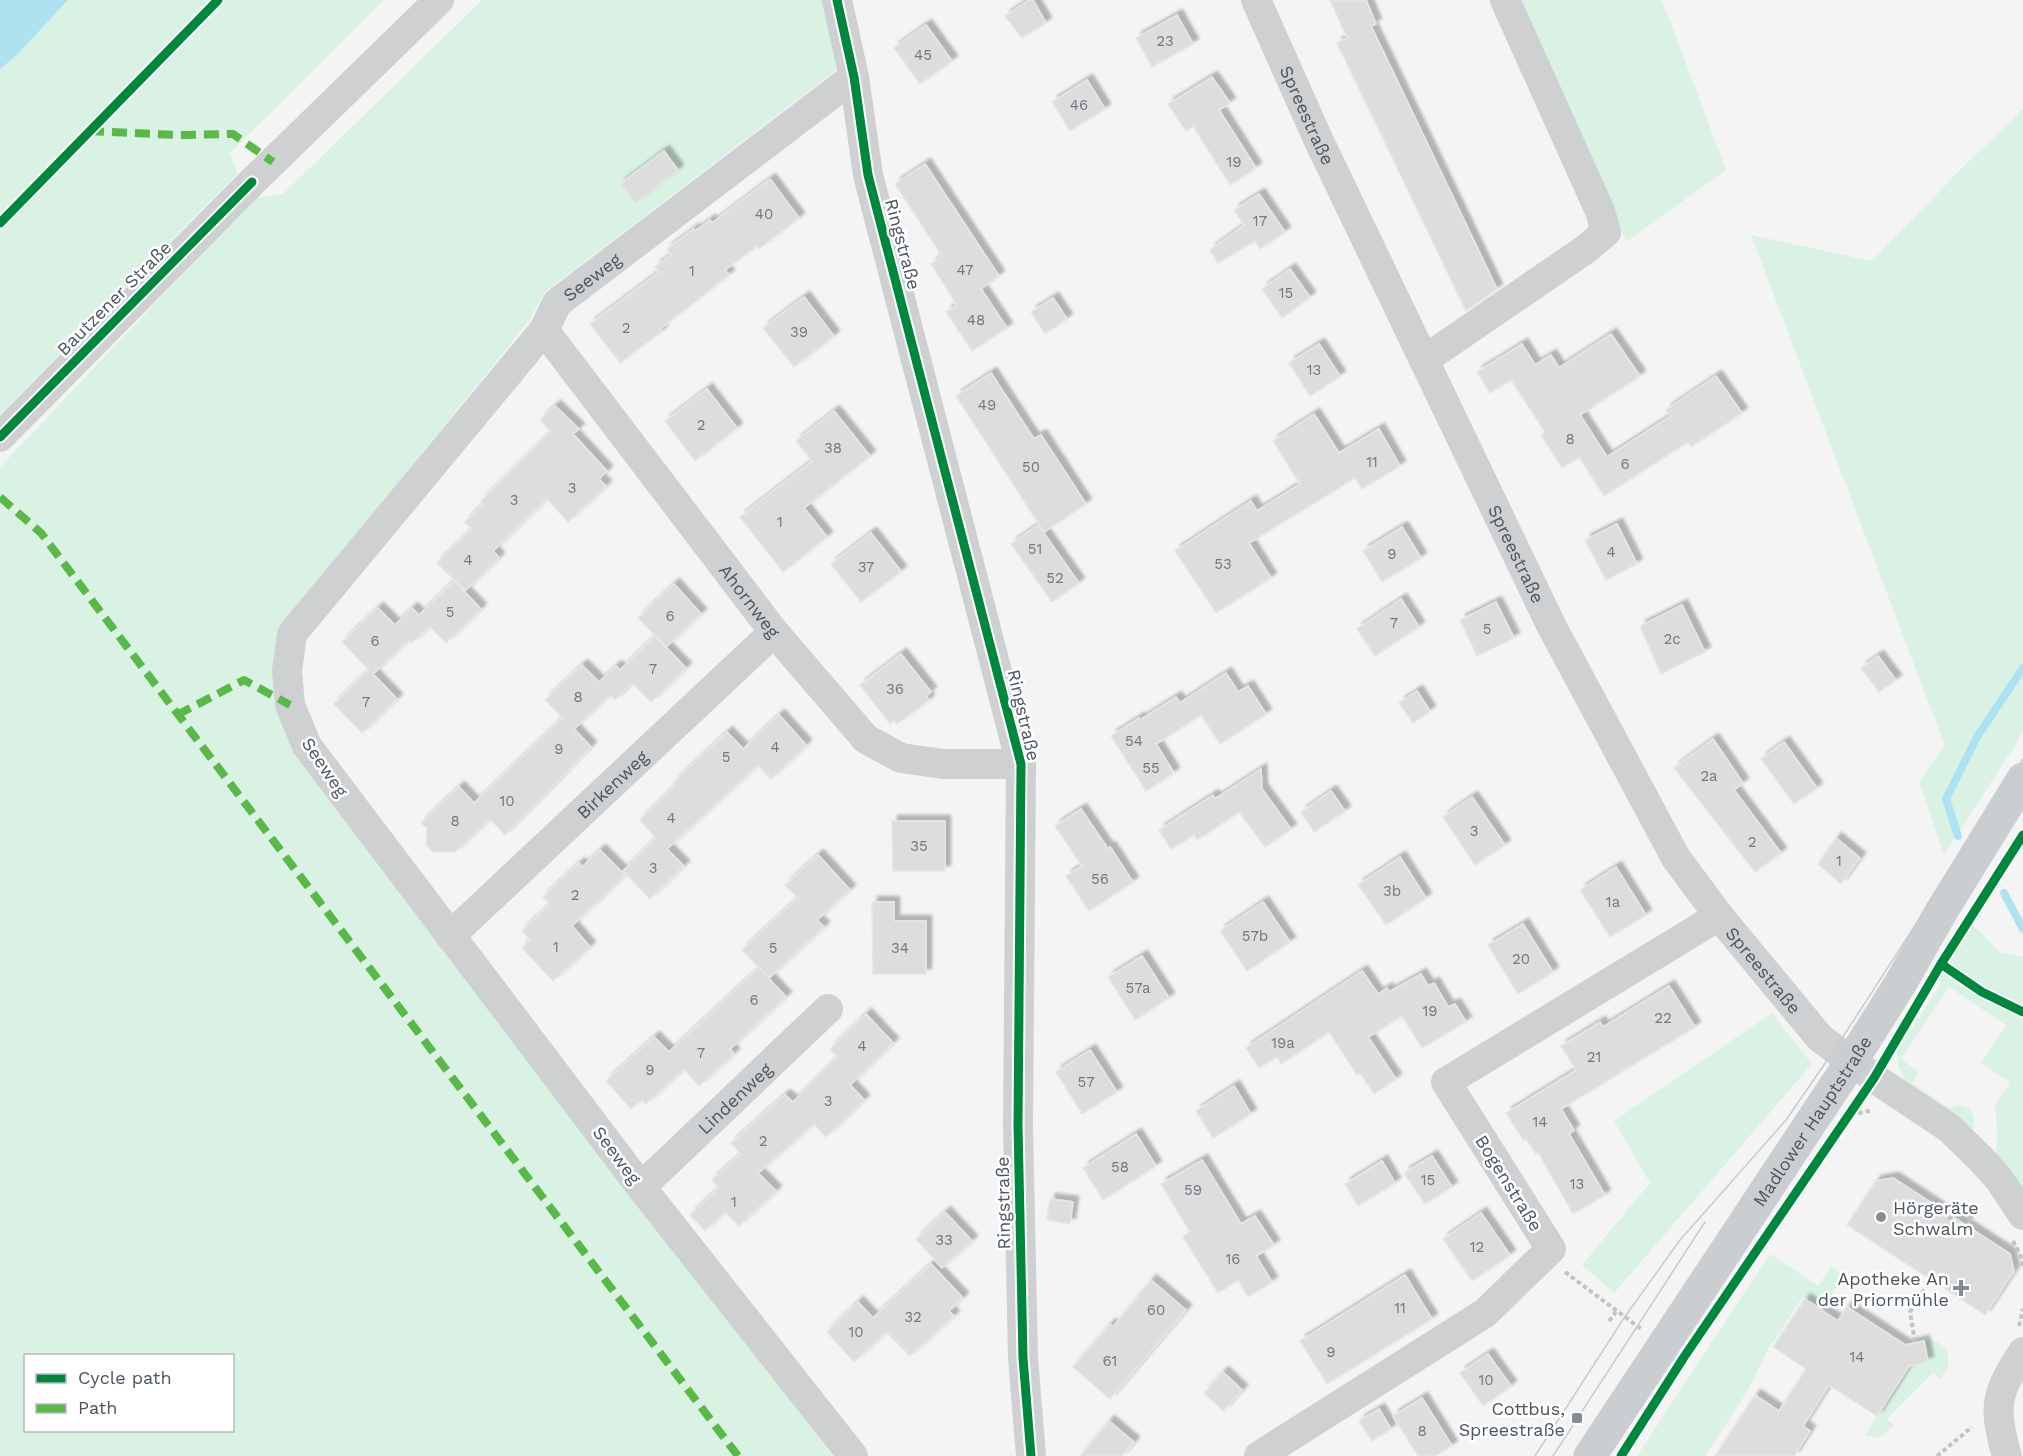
<svg xmlns="http://www.w3.org/2000/svg" width="2023" height="1456" font-family="'Work Sans',sans-serif">
<style>
.green{fill:#d9f2e3;fill-rule:evenodd}
.water{fill:#aee2f0}
.lines{fill:none;stroke-linecap:round;stroke-linejoin:round}
.stream{stroke:#aee2f0;stroke-width:8}
.building{fill:#ddddde;stroke:#e5e6e7;stroke-width:1.5;filter:url(#shadow)}
.path{stroke:#bcc7c4;stroke-width:4;stroke-dasharray:4.5 3;stroke-linecap:butt}
.minor{stroke:#ced0d2;stroke-width:30}
.major{stroke:#caced1;stroke-width:33}
.tram{stroke:#c9cacc;stroke-width:1.5}
.quiet{stroke:#58b947;stroke-width:8;stroke-dasharray:15 8;stroke-linecap:butt}
.cycleway-casing{stroke:#fff;stroke-width:13}
.cycleway{stroke:#00873e;stroke-width:9}
.poi-dot{fill:#868d94;stroke:#fff;stroke-width:2}
.labels{text-anchor:middle;dominant-baseline:central;stroke-width:5;stroke-linejoin:round;paint-order:stroke}
.number-label{font-size:15px;fill:#707881}
.street-label{font-size:18px;fill:#4a5661;stroke:#fff}
.poi-label{font-size:18px;fill:#4a5661;stroke:#fff;text-anchor:end}
</style>
<defs>
<filter id="shadow"><feDropShadow dx="5.5" dy="-5.5" stdDeviation="1.5" flood-color="#0004"/></filter>
</defs>
<rect width="100%" height="100%" fill="#f4f4f4"/>
<g class="green">
<path d="M68 0H384L230 153 238 173 0 415V69L18 54Z"/>
<path d="M482 0H824L840 67 545 292 529 321 281 627 277 704 295 755 833 1456H0V467L255 198 283 194ZM26 1356H232V1430H26Z"/>
<path d="M1517 0H1662L1726 170 1626 242Z"/>
<path d="M2023 109V733L1944 855 1919 781 1945 746 1751 235 1872 261 1958 172Z"/>
<path d="M1974 925 1999 952 2023 957V1195L1996 1157 1997 1131 1995 1105 2010 1082 1981 1063 2006 1025 1949 987 1901 1059 1919 1072 1912 1083 1949 1108 1959 1105 1969 1108 1974 1117 1973 1132 1905 1081 1898 1066 1897 1051 1942 982 1938 979Z"/>
<path d="M1772 1013 1812 1064 1614 1293 1582 1265 1650 1183 1614 1121Z"/>
<path d="M1770 1254 1818 1286 1831 1266 1845 1276 1823 1307 1803 1296 1769 1348 1747 1392 1705 1456H1637Z"/>
<path d="M1931 1340C1942 1342 1952 1354 1948 1366 1947 1370 1942 1375 1940 1379L1933 1373 1887 1419 1894 1426 1879 1438 1865 1435 1909 1366 1928 1362 1924 1341Z"/>
</g>
<path class="water" d="M0 0H68L18 54 0 69Z"/>
<g class="lines">
<g class="stream">
<path d="M1958 836 1946 799 1977 737 2023 668"/>
<path d="M2004 893 2023 929"/>
</g>
</g>
<g class="building">
<path d="M1029 0H1033L1046 23 1022 38 1005 16Z"/>
<path d="M1330 0H1366L1376 24 1371 26 1497 289 1466 311 1337 43 1347 38Z"/>
<path d="M1177 15 1193 44 1152 67 1136 38Z"/>
<path d="M926 25 952 61 920 84 894 48Z"/>
<path d="M1212 77 1230 103 1219 110 1256 168 1230 185 1193 126 1186 131 1168 104Z"/>
<path d="M1087 80 1105 109 1070 131 1052 102Z"/>
<path d="M664 151 678 170 635 203 620 184Z"/>
<path d="M925 164 999 276 981 289 1007 328 972 351 946 312 957 305 931 264 942 256 895 184Z"/>
<path d="M770 179 799 218 759 249 757 246 725 270 729 275 660 329 662 331 620 363 590 324 659 272 655 267 671 255 667 249 694 229 695 231 710 220 712 223Z"/>
<path d="M1259 194 1285 232 1260 249 1255 241 1218 263 1210 250 1244 225 1234 210Z"/>
<path d="M1290 269 1310 297 1282 318 1262 289Z"/>
<path d="M804 297 834 336 794 367 763 328Z"/>
<path d="M1053 298 1067 319 1045 334 1031 312Z"/>
<path d="M1611 334 1640 376 1580 415 1607 457 1671 416 1666 410 1716 376 1742 413 1691 447 1688 442 1604 496 1579 457 1562 468 1541 435 1545 432 1511 380 1490 393 1477 372 1522 344 1535 365 1551 355 1559 368Z"/>
<path d="M1319 344 1340 376 1310 396 1289 363Z"/>
<path d="M991 373 1034 439 1041 435 1086 504 1044 532 956 396Z"/>
<path d="M707 389 737 428 695 461 665 421Z"/>
<path d="M555 406 579 429 573 434 607 471 599 479 606 486 568 522 547 499 493 551 499 558 465 591 437 563 472 529 465 522 483 504 481 501 551 432 540 420Z"/>
<path d="M834 411 870 456 804 508 827 537 783 572 740 517 812 461 796 441Z"/>
<path d="M1314 414 1339 453 1379 429 1400 466 1362 489 1355 478 1249 543 1271 578 1216 613 1175 551 1251 501 1257 511 1300 484 1273 441Z"/>
<path d="M1617 524 1637 564 1606 580 1585 540Z"/>
<path d="M1038 525 1079 583 1052 602 1011 544Z"/>
<path d="M1402 527 1421 558 1382 582 1363 551Z"/>
<path d="M871 533 901 571 861 602 831 564Z"/>
<path d="M454 581 481 609 446 643 429 626 412 643 409 640 373 674 397 699 362 733 334 704 369 670 342 642 378 608 395 625 412 608 419 615Z"/>
<path d="M674 584 701 614 666 647 638 618Z"/>
<path d="M1401 599 1419 627 1375 656 1357 629Z"/>
<path d="M1496 602 1514 638 1477 656 1460 620Z"/>
<path d="M1682 605 1705 652 1661 674 1640 626Z"/>
<path d="M655 636 686 668 651 702 632 683 615 700 610 695 574 729 591 747 505 835 490 819 455 852H433L426 845 427 828 421 823 459 787 474 803 563 718 545 700 582 665 599 682 616 666 620 670Z"/>
<path d="M901 654 931 692 926 696 929 700 897 724 894 721 890 724 860 685Z"/>
<path d="M1878 656 1896 680 1879 692 1861 668Z"/>
<path d="M1226 673 1238 692 1248 686 1266 714 1220 744 1201 715 1156 744 1174 773 1146 791 1111 736 1139 718 1140 720 1176 697 1180 703Z"/>
<path d="M1417 691 1430 711 1413 723 1399 703Z"/>
<path d="M779 715 806 745 771 779 758 765 667 849 684 866 650 899 623 871 656 838 640 820 675 786 673 783 727 732 743 749Z"/>
<path d="M1713 739 1743 783 1734 790 1781 853 1755 872 1674 768Z"/>
<path d="M1784 742 1817 788 1794 804 1761 759Z"/>
<path d="M1261 769 1262 789 1291 829 1265 847 1239 812 1197 840 1194 835 1171 849 1159 830 1213 795 1215 799Z"/>
<path d="M1331 791 1345 811 1314 832 1301 812Z"/>
<path d="M1472 797 1505 845 1475 865 1443 817Z"/>
<path d="M1081 809 1108 849 1110 847 1133 882 1089 911 1066 876 1082 866 1055 826Z"/>
<path d="M892 821H945V871H893Z"/>
<path d="M1836 838 1860 858 1841 884 1818 864Z"/>
<path d="M600 850 625 875 572 926 590 947 553 981 522 948 530 940 522 931 550 904 543 897 579 863 582 867Z"/>
<path d="M818 855 850 890 817 920 824 927 769 978 742 950 798 898 785 885Z"/>
<path d="M1400 857 1426 898 1386 925 1358 885Z"/>
<path d="M1616 867 1646 915 1610 937 1580 890Z"/>
<path d="M872 902H894V921H926V974H873Z"/>
<path d="M1263 902 1290 942 1247 971 1220 931Z"/>
<path d="M1523 924 1553 972 1518 994 1488 945Z"/>
<path d="M1142 956 1169 998 1135 1020 1108 977Z"/>
<path d="M759 968 786 997 730 1049 734 1054 699 1086 684 1069 646 1104 642 1100 631 1109 606 1081 654 1037 669 1052Z"/>
<path d="M1362 971 1378 994 1387 988 1389 992 1421 974 1428 986 1434 983 1448 1007 1455 1004 1466 1022 1422 1048 1402 1016 1368 1037 1396 1079 1374 1094 1360 1073 1357 1075 1329 1032 1281 1064 1277 1057 1259 1068 1246 1048Z"/>
<path d="M1669 986 1695 1027 1561 1109 1574 1130 1569 1134 1605 1195 1573 1214 1538 1152 1536 1154 1526 1139 1524 1141 1506 1113 1576 1070 1561 1046 1600 1022 1603 1027Z"/>
<path d="M866 1014 893 1043 850 1085 864 1100 826 1137 814 1124 758 1173 776 1191 739 1226 725 1212 705 1231 690 1215 719 1188 712 1180 741 1154 731 1143 785 1095 793 1102 838 1057 830 1049Z"/>
<path d="M1090 1050 1117 1092 1082 1114 1056 1072Z"/>
<path d="M1234 1086 1251 1114 1213 1138 1196 1111Z"/>
<path d="M1136 1134 1156 1166 1103 1200 1083 1168Z"/>
<path d="M1432 1156 1452 1187 1425 1204 1404 1173Z"/>
<path d="M1202 1160 1241 1224 1255 1216 1274 1245 1256 1256 1272 1282 1248 1297 1238 1280 1218 1293 1183 1237 1190 1232 1161 1184Z"/>
<path d="M1382 1161 1395 1183 1358 1206 1345 1184Z"/>
<path d="M1893 1178 2010 1254 2014 1271 1985 1315 1847 1225 1876 1181Z"/>
<path d="M1050 1199 1073 1202 1070 1224 1047 1220Z"/>
<path d="M945 1212 972 1241 942 1268 916 1239Z"/>
<path d="M1481 1213 1510 1255 1472 1281 1443 1239Z"/>
<path d="M931 1264 963 1298 949 1311 954 1316 910 1356 886 1332 854 1362 827 1332 858 1302 873 1318Z"/>
<path d="M1405 1275 1432 1319 1327 1384 1300 1341Z"/>
<path d="M1151 1280 1186 1310 1110 1399 1073 1367 1110 1324 1113 1327Z"/>
<path d="M1805 1299 1838 1321 1847 1307 1905 1345 1924 1341 1928 1362 1909 1366 1877 1416 1829 1385 1803 1426 1810 1431 1794 1456H1715L1755 1395 1779 1411 1806 1369 1773 1347Z"/>
<path d="M1488 1354 1511 1386 1483 1406 1460 1373Z"/>
<path d="M1223 1372 1242 1390 1223 1411 1204 1393Z"/>
<path d="M1422 1398 1452 1446 1435 1456H1418L1393 1416Z"/>
<path d="M1379 1409 1391 1429 1372 1441 1359 1421Z"/>
<path d="M1109 1421 1134 1442 1122 1456H1080Z"/>
</g>
<g class="lines">
<g class="path">
<path d="M1851 1115 1873 1110"/>
<path d="M1953 1200 1957 1208 1972 1218 1967 1226"/>
<path d="M1949 1220 1957 1208"/>
<path d="M2013 1241 2021 1257 2023 1268"/>
<path d="M1565 1272 1641 1329"/>
<path d="M1609 1321 1616 1312"/>
<path d="M2019 1326 2023 1309"/>
<path d="M1915 1342 1910 1312 1931 1279"/>
<path d="M1937 1456 1972 1427"/>
</g>
<g class="minor">
<path d="M837 0 854 77 868 175 1021 764 1018 1126 1023 1358 1031 1456"/>
<path id="s1" d="M1256 0 1318 139 1551 625 1676 858 1719 916 1820 1038 1874 1078 1949 1128 1981 1159 1999 1179 2023 1215"/>
<path id="s2" d="M544 330 774 632 866 739 901 758 944 764H1021"/>
<path d="M1424 360 1586 249 1606 232 1600 211 1505 0"/>
<path d="M0 437 252 182 439 0"/>
<path id="s3" d="M450 936 774 632"/>
<path id="s4" d="M641 1187 828 1009"/>
<path id="s5" d="M853 1456 641 1187 307 746 290 705 287 671 292 634 544 330 557 303 854 77"/>
<path d="M1259 1456 1485 1313 1551 1249 1446 1082 1719 916"/>
<path d="M2007 1456C1993 1406 1995 1395 2023 1352"/>
</g>
<path class="major" id="s6" d="M1590 1456 1851 1062 1900 984 1941 912 2023 779"/>
<g class="tram">
<path d="M1535 1456 1624 1318 1680 1240 1786 1120 1835 1049 2023 759"/>
<path d="M1553 1456 1705 1222"/>
</g>
<g class="quiet">
<path d="M89 131 176 135 233 134 273 162"/>
<path d="M0 497 41 533 738 1456"/>
<path d="M177 715 244 680 290 705"/>
</g>
<defs>
<g id="cycleway">
<path d="M837 0 854 77 868 175 1021 764 1018 1126 1023 1358 1031 1456"/>
<path d="M0 223 218 0"/>
<path d="M0 437 252 182"/>
<path d="M1941 964 1982 992 2023 1012"/>
<path d="M1621 1456 1684 1357 1874 1078 1941 964 2023 835"/>
</g>
</defs>
<use href="#cycleway" class="cycleway-casing"/>
<use href="#cycleway" class="cycleway"/>
</g>
<g class="poi-dot">
<circle cx="1881" cy="1217" r="6"/>
<path d="M1958 1279h6v6h6v6h-6v6h-6v-6h-6v-6h6z"/>
<rect x="1571" y="1412" width="12" height="12" rx="3"/>
</g>
<g class="labels">
<g class="number-label">
<text x="1165" y="41">23</text>
<text x="923" y="55">45</text>
<text x="1079" y="105">46</text>
<text x="1234" y="162">19</text>
<text x="764" y="214">40</text>
<text x="1260" y="221">17</text>
<text x="965" y="270">47</text>
<text x="692" y="271">1</text>
<text x="1286" y="293">15</text>
<text x="976" y="320">48</text>
<text x="626" y="328">2</text>
<text x="799" y="332">39</text>
<text x="1314" y="370">13</text>
<text x="987" y="405">49</text>
<text x="701" y="425">2</text>
<text x="1570" y="439">8</text>
<text x="833" y="448">38</text>
<text x="1372" y="462">11</text>
<text x="1625" y="464">6</text>
<text x="1031" y="467">50</text>
<text x="572" y="488">3</text>
<text x="514" y="500">3</text>
<text x="780" y="522">1</text>
<text x="1035" y="549">51</text>
<text x="1611" y="552">4</text>
<text x="1392" y="554">9</text>
<text x="468" y="560">4</text>
<text x="1223" y="564">53</text>
<text x="866" y="567">37</text>
<text x="1055" y="578">52</text>
<text x="450" y="612">5</text>
<text x="670" y="616">6</text>
<text x="1394" y="623">7</text>
<text x="1487" y="629">5</text>
<text x="1672" y="639">2c</text>
<text x="375" y="641">6</text>
<text x="653" y="669">7</text>
<text x="895" y="689">36</text>
<text x="578" y="697">8</text>
<text x="366" y="702">7</text>
<text x="1134" y="741">54</text>
<text x="775" y="747">4</text>
<text x="559" y="749">9</text>
<text x="726" y="757">5</text>
<text x="1151" y="768">55</text>
<text x="1709" y="776">2a</text>
<text x="507" y="801">10</text>
<text x="671" y="818">4</text>
<text x="455" y="821">8</text>
<text x="1474" y="831">3</text>
<text x="1752" y="842">2</text>
<text x="919" y="846">35</text>
<text x="1839" y="861">1</text>
<text x="653" y="868">3</text>
<text x="1100" y="879">56</text>
<text x="1392" y="891">3b</text>
<text x="575" y="895">2</text>
<text x="1613" y="902">1a</text>
<text x="1255" y="936">57b</text>
<text x="556" y="947">1</text>
<text x="773" y="948">5</text>
<text x="900" y="948">34</text>
<text x="1521" y="959">20</text>
<text x="1138" y="988">57a</text>
<text x="754" y="1000">6</text>
<text x="1430" y="1011">19</text>
<text x="1663" y="1018">22</text>
<text x="1283" y="1043">19a</text>
<text x="862" y="1046">4</text>
<text x="701" y="1053">7</text>
<text x="1594" y="1057">21</text>
<text x="650" y="1070">9</text>
<text x="1086" y="1082">57</text>
<text x="828" y="1101">3</text>
<text x="1540" y="1122">14</text>
<text x="763" y="1141">2</text>
<text x="1120" y="1167">58</text>
<text x="1428" y="1180">15</text>
<text x="1577" y="1184">13</text>
<text x="1193" y="1190">59</text>
<text x="734" y="1202">1</text>
<text x="944" y="1240">33</text>
<text x="1477" y="1247">12</text>
<text x="1233" y="1259">16</text>
<text x="1400" y="1308">11</text>
<text x="1156" y="1310">60</text>
<text x="913" y="1317">32</text>
<text x="856" y="1332">10</text>
<text x="1331" y="1352">9</text>
<text x="1857" y="1357">14</text>
<text x="1110" y="1361">61</text>
<text x="1486" y="1380">10</text>
<text x="1422" y="1431">8</text>
</g>
<g class="street-label">
<text stroke="none"><textPath href="#s1" startOffset="126">Spreestraße</textPath></text>
<text transform="translate(903 244) rotate(75)">Ringstraße</text>
<text stroke="none"><textPath href="#s5" startOffset="1480">Seeweg</textPath></text>
<text transform="translate(114 298) rotate(-45)">Bautzener Straße</text>
<text stroke="none"><textPath href="#s1" startOffset="612">Spreestraße</textPath></text>
<text stroke="none"><textPath href="#s2" startOffset="340">Ahornweg</textPath></text>
<text transform="translate(1024 715) rotate(77)">Ringstraße</text>
<text transform="translate(325 767) rotate(56)">Seeweg</text>
<text stroke="none"><textPath href="#s3" startOffset="222">Birkenweg</textPath></text>
<text stroke="none"><textPath href="#s1" startOffset="1098">Spreestraße</textPath></text>
<text stroke="none"><textPath href="#s4" startOffset="129">Lindenweg</textPath></text>
<text stroke="none"><textPath href="#s6" startOffset="402">Madlower Hauptstraße</textPath></text>
<text transform="translate(617 1155) rotate(53)">Seeweg</text>
<text transform="translate(1509 1183) rotate(58)">Bogenstraße</text>
<text transform="translate(1003 1203) rotate(-91)">Ringstraße</text>
</g>
<g class="poi-label">
<text x="1893" y="1207" text-anchor="start">Hörgeräte<tspan x="1893" dy="21">Schwalm</tspan></text>
<text x="1949" y="1278">Apotheke An<tspan x="1949" dy="21">der Priormühle</tspan></text>
<text x="1565" y="1408">Cottbus,<tspan x="1565" dy="21">Spreestraße</tspan></text>
</g>
</g>
<rect x="24" y="1354" width="210" height="78" fill="#ffffff" stroke="#b7bbc0" stroke-width="1.5"/>
<rect x="36" y="1374" width="30" height="9" fill="#00873e" stroke="#b7bbc0" stroke-width="1.5"/>
<text x="78" y="1384" font-size="18" fill="#4a5661">Cycle path</text>
<rect x="36" y="1404" width="30" height="9" fill="#58b947" stroke="#b7bbc0" stroke-width="1.5"/>
<text x="78" y="1414" font-size="18" fill="#4a5661">Path</text>
</svg>
